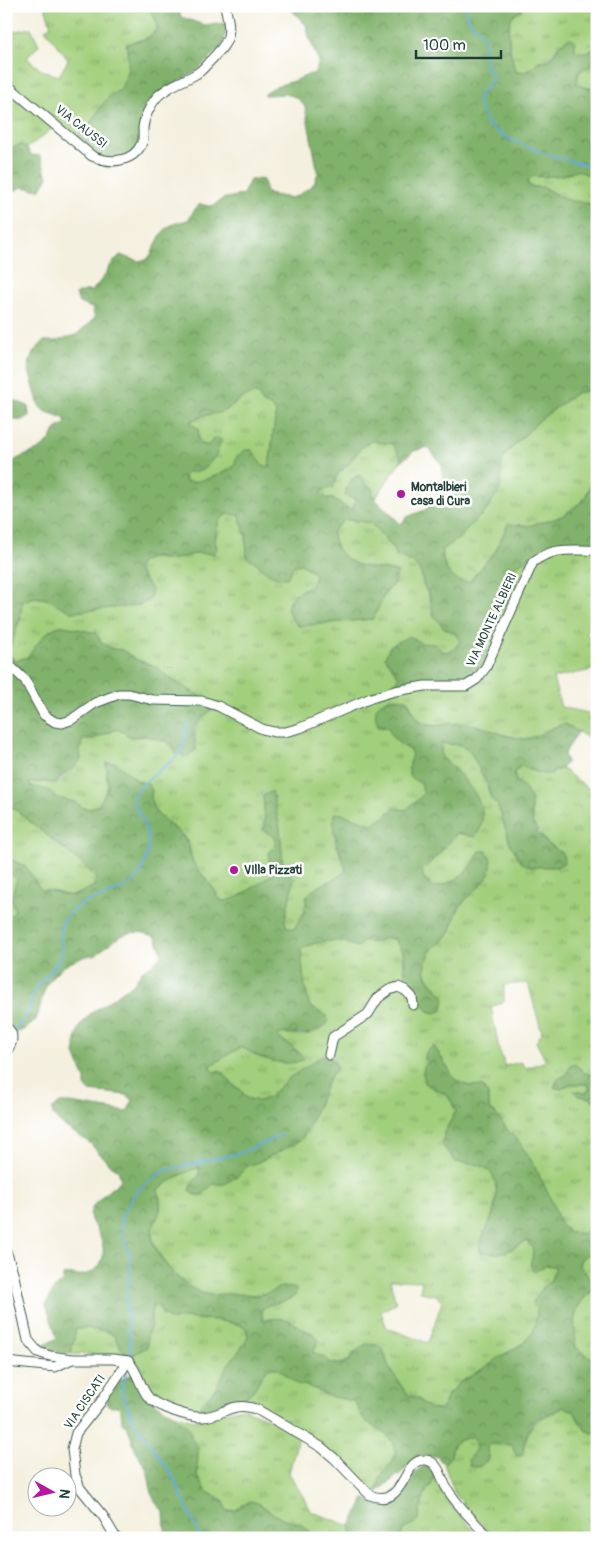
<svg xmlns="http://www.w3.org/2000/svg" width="603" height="1544" font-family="Pangolin,sans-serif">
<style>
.grass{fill:url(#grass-tufts);stroke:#608658;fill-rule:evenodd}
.forest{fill:url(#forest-crowns);stroke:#507850;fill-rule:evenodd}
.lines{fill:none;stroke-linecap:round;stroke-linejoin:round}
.stream{stroke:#62acda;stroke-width:2}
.minor-casing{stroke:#3f584e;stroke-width:11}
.minor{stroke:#fff;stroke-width:9}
.poi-dot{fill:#b5179e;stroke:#fff;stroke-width:2}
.labels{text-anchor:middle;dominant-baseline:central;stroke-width:5;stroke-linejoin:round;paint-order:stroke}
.street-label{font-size:12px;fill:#1f3d34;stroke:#fff}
.poi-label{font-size:12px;font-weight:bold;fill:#1f3d34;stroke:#fff;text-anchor:start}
</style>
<defs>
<pattern id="grass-tufts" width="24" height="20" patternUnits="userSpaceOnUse" patternTransform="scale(1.25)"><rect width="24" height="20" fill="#a2cf7c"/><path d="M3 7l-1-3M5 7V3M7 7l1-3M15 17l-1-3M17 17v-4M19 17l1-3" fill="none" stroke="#83a966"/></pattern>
<pattern id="forest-crowns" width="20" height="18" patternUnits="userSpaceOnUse" patternTransform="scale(1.25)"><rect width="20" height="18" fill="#81b26c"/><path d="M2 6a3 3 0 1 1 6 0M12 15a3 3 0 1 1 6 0" fill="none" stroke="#69925a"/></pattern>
</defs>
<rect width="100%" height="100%" fill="#fff"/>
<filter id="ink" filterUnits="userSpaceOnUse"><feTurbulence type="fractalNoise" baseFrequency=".02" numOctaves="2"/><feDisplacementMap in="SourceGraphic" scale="10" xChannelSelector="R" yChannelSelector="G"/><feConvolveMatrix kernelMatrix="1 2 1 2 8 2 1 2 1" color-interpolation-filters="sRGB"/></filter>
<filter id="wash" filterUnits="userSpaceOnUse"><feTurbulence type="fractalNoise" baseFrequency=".0096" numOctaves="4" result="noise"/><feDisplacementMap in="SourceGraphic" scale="20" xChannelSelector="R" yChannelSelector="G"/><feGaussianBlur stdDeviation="1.12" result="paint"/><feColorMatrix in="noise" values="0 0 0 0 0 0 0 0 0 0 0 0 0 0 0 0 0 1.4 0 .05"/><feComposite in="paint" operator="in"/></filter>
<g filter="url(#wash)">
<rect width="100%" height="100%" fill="#f4f0df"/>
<g class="grass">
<path d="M45 6H148L156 20 157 31 145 39 133 41 125 82 120 90C104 97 99 111 89 125 85 130 80 135 75 140L57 125 27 148 20 145 6 150V33L31 28 39 45 27 58 41 70 59 76 68 60 45 29 51 26Z"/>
<path d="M524 6H597V49C588 51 585 55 574 51L575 41 565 40 558 46 549 60 538 61C532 70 527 73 516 72 510 57 505 31 512 16L521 11Z"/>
<path d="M597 65V88H588L577 85C576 70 584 67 597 65Z"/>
<path d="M597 131V159L590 158C584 147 588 138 597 131Z"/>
<path d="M577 170 586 174 597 175V205L567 200 542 187H531L527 182 533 176C542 178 569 176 577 170Z"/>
<path d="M597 389V479L592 480 584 500 565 514 549 522H538L531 526 519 524 502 536 496 550 473 578 468 582H458C447 573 441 563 443 549L461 537 469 526 485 512 492 501 501 474 502 461 509 451 541 419 576 393Z"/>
<path d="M252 394H258L263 403 269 405 276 412 269 467H264L252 450 235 461V466L231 470C216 473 202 485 186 482L184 477 186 472C191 471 195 472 199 471 208 468 217 455 219 445L210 444 205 446 200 444C197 435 201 428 190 423 201 412 215 416 228 409 237 403 240 397 252 394Z"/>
<path d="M372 441 393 444 401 458 400 462 375 499 369 486 364 484 348 486 345 496 355 499 353 510C344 508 341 502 333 499 327 498 325 499 321 494L323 490 335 483 338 473C354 464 354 448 372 441Z"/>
<path d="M227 514 239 515 246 535V546L261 568 301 564 315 574 312 585C289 595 278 605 298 626L373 619 384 595 394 583 388 570C371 569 351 566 339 552 335 547 334 538 332 532L344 519 371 523 392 547 396 555 413 562 421 573 423 584 444 628 455 633 460 642 452 651 443 652C424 635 406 649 385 657L398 676 425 682 438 680 447 682 489 651 480 650 476 646 478 636 481 629 488 619 497 613 508 586 507 573 516 566 555 544 597 546V614L586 633 597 645V664L592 670 553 678 561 707 593 714 597 713V743L565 724 536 736 525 739 450 724C438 727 430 726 419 722L407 699 389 698 383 727H389L412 754 410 762 421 784 424 794 406 810 394 808 382 819 372 824 342 814 335 841 346 870 338 877 315 888 307 896 305 911 294 929 287 927 284 920 294 878 283 867 280 829 274 804V796H263L265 819 263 830 275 837V847L269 861 274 873C260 882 237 902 221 901 213 884 200 875 192 860 190 855 191 849 189 845 178 821 146 821 152 790L138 781 116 763H106L108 787 99 805 89 809 84 808 75 802 54 797C50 789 40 788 31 787L29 782 57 783 61 781 77 765 82 740 93 739 117 729 131 737 146 736 171 743 176 754 196 750C194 725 194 726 212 709L202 698 148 663 137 660 122 650 112 649 102 643 96 633C86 631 74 628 64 626 49 624 36 647 28 657L15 661 8 653 20 619 22 602 35 597 47 599 72 612 140 605 148 601 152 591 137 569C148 552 155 560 172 560 177 559 182 556 187 555 199 552 206 555 217 549L215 541 219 520Z"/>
<path d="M441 743 461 745 471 753 487 784 491 799 498 805 510 843 522 863 557 867 556 848 547 843 532 822V811L525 788 516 782 514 773 520 766 551 774 561 768 597 795V1075L584 1073 580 1068 568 1069 567 1074C560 1078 555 1079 555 1088L561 1089 570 1084H587L590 1089 585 1093 575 1091 578 1096 588 1097 597 1103V1230L591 1229 581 1234 570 1233 561 1225 549 1195 532 1162 518 1140 509 1132 496 1114 489 1110 488 1095 483 1087 465 1085 456 1081 434 1046 426 1052 423 1073 434 1089C447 1092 450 1099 456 1111L444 1133 456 1162C463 1163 472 1163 479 1165 514 1175 486 1230 480 1251 492 1253 503 1255 513 1248 519 1245 521 1243 528 1241 535 1250 533 1255 530 1265L539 1269 547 1265 556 1266 550 1282 541 1289 536 1323 533 1332 525 1342 499 1357 492 1363 461 1382 449 1393 444 1406 439 1410C429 1409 424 1407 418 1398L409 1396 401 1386 388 1365 383 1349 376 1345 366 1344C354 1356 348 1367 329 1363L325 1357 317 1355 313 1352 315 1347V1335C306 1332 299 1325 290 1321 282 1317 271 1319 262 1321V1309L267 1305 265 1294C254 1295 245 1294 234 1294 223 1293 210 1297 199 1292 179 1284 155 1256 152 1234 151 1224 160 1217 160 1208 161 1202 159 1195 158 1189 172 1180 184 1172 200 1167L199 1176 192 1182 202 1195 213 1184H224L238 1176 246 1167 265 1159 301 1140 308 1129 328 1080 337 1068H305L289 1078 268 1098 258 1101 246 1098 241 1090 233 1085 221 1070 213 1072 210 1065 241 1047 261 1058 295 1063 290 1045 276 1036C286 1030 298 1038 309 1034 315 1031 322 1021 327 1016L310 1007 304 983 300 949C320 940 337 937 358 947L365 940 376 943 386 938 394 939C408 956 401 956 405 974 406 982 413 984 417 991L439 989C426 980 421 967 430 952 436 943 446 940 451 930 454 923 455 915 459 908 465 898 480 886 488 876L477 855C471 873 450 885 433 887L424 880 422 871 447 845 457 833 467 834 475 795 462 776 441 756ZM528 983 542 1033 536 1042 546 1061 526 1068 521 1062 505 1066 499 1049 491 1007 504 1002V985ZM390 1280 422 1281 420 1292 436 1295 442 1302 428 1343 387 1328 381 1312 396 1303Z"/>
<path d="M6 805 12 807 86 867 96 877 95 885C64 904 71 891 41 890L26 867 6 857Z"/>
<path d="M6 873 11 874 17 879 11 898 15 911 8 918 6 917Z"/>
<path d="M597 1244V1368L592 1358 576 1348C574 1326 571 1307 591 1292L587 1273 579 1265 581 1259 590 1252Z"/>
<path d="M152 1305H158L163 1314 172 1320C193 1315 228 1320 247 1328L248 1336 245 1343 227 1366 217 1386 195 1412 158 1400 154 1397 138 1362 128 1355 71 1354 76 1329 86 1328 106 1331 114 1335 121 1349 132 1356 148 1346C145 1333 151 1332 151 1322 151 1316 151 1311 152 1305Z"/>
<path d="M269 1368H278L297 1384 309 1386 328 1396 354 1401C359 1407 361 1417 366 1421 378 1431 401 1438 394 1458 393 1464 388 1466 385 1470 380 1477 378 1485 376 1493H375L303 1433 298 1439 289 1473 312 1512 351 1526 352 1538H317L300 1523 280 1518 258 1503 243 1505 236 1510 227 1511 218 1497 207 1492 197 1477 198 1448 191 1438 190 1429 173 1414 194 1420 242 1408 301 1431 255 1401 244 1399C255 1390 258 1377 269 1368Z"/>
<path d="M565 1407 574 1411 579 1422 593 1433 597 1431V1538H582L576 1530 564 1538H494L455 1494 444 1464 451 1456C450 1441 461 1438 475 1438L477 1447 476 1451 487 1448 491 1444 512 1445 515 1450 523 1449C533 1415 537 1422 565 1407Z"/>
<path d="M435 1470 446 1499 480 1538H401L403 1530 418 1521 424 1495 432 1483Z"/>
</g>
<g class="forest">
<path d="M148 6H177L181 17 204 25 228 23 223 45 197 71 163 90 146 114 142 152 129 162 107 168 75 140C80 135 85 130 89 125 99 111 104 97 120 90 128 75 131 60 126 44L145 39 157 31 156 20Z"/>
<path d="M288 6H524L521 11 512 16C505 31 511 57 516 72 527 73 532 70 538 61L549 60C557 52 559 42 570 38L575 41V51C584 54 589 51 597 49V65C584 67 576 70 577 85L588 88H597V131C588 138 584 147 590 158L597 159V175L586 174 577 170C569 176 542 178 533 176L527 182 531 187H542L567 200 597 205V389L576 393 541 419 509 450 502 461 500 489 485 512 469 526 461 537 443 549C441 566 449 582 469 582L496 550 508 524C515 524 525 527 532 525 549 521 573 515 584 499 588 494 590 486 592 480L597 479V546L555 544 516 566 507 573 508 586 511 594 506 605 488 619 481 629 478 636 476 646 480 650 489 652 485 663 469 682H447L438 680 398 688V675L385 657 390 646 409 636 421 643 435 644 443 652 452 651 460 642 455 633 444 628 433 615 430 596 423 584 421 573 413 562H407L403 557 396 556 392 547 371 523 345 519 332 532C334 538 335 547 339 551 353 570 378 567 398 572L394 583 384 595 373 619 298 626C278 605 289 595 312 585L315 574 301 564 293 566 287 578C266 579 264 564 247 558L246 535 239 515 227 514 219 520 215 541 217 549 214 554 198 553 172 560 154 557 142 561 137 569 152 591 149 601 140 605 72 612 47 599 35 597 22 602 20 619 8 653 15 661 28 657C35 647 47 627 62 626 67 626 89 632 96 633L102 643 112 649 122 650 137 660 157 667 169 678 213 705C210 715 197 718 194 728 193 735 195 744 196 750L188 755 176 754 171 743 146 736 131 737 117 729 93 739 82 740 80 752 81 760 56 783 39 782 29 783 31 787C40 788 50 788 54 797L75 802 83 808 89 809 99 805 108 787 106 763H116L138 781 147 783 152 790C148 812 160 815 173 827 178 831 183 836 186 841 190 847 189 854 192 860 200 875 213 884 221 901 237 902 261 882 274 873L269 861V853L275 847V837L263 830 265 819 263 796 272 791 280 829 283 867 294 878 285 920 287 927 294 929 305 911 307 896 315 888 338 877 346 870C340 849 332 836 334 813L342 814 372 824 382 819 394 808 406 810 424 794 421 784 409 776 410 762 412 753C404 744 390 742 389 727L378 726C369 700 386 698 407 699L418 722C439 730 445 722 464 723 484 724 504 739 525 739 540 738 551 725 565 724L578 732 564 754 567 763C546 781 542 773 520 766L514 773 516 781 525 788 531 800 532 823 538 833 547 843 563 854 564 863 557 867H531L522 863 510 843 498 806 491 799 487 784 471 753 461 745 441 743V756C460 777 499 806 475 837L457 833 447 845 422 871 424 880 433 887C449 885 465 876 474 862 476 859 477 855 480 851H487C488 854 491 858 491 862 493 882 468 893 459 908 453 918 453 930 445 939 442 942 438 944 435 946 428 953 424 965 426 974 427 982 440 990 445 998L443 1010 435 1013 428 1011 414 987 408 983 405 974 404 954 394 939 386 938 371 943 365 940 358 947C337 937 320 940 301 949L304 983 310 1007 327 1016 328 1023C307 1043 290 1027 277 1036 287 1046 296 1046 304 1059 283 1069 260 1058 241 1047L210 1066 213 1072 221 1070 233 1085 241 1090 246 1098 258 1101 268 1098 289 1078 323 1055 334 1060 337 1068 328 1080 308 1129 301 1140 265 1159 246 1167 238 1176 224 1184H213L202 1195H194L190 1190 192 1182 199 1176 200 1167C184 1172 172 1180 158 1189 159 1195 161 1202 160 1208 159 1222 147 1227 154 1245 161 1263 181 1284 199 1292 209 1297 222 1293 233 1294 243 1294 254 1297 264 1294 280 1290 277 1283 296 1289L295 1296C283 1304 272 1301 262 1309V1320C271 1319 282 1317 290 1321 299 1326 306 1332 315 1335L319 1340 313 1352 317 1355 325 1357 329 1363 340 1365 350 1360 351 1355 366 1344 376 1345 383 1349 388 1365 401 1386 409 1396 418 1398C424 1407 429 1409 439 1410L444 1406 449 1393 461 1382 492 1363 499 1357 510 1352 525 1342 533 1332 536 1322 537 1309 532 1303 541 1289 550 1282 556 1267 547 1265 534 1272 530 1265C533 1255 535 1250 528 1241 521 1243 519 1245 513 1248 503 1255 492 1253 480 1252L479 1242C491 1226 507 1185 487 1169 479 1163 466 1163 456 1162L443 1146 444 1133 456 1111C446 1088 445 1095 425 1084L423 1073 426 1052 434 1046 456 1081 465 1085 483 1087 488 1095 489 1110 496 1114 509 1132 518 1140 532 1162 549 1195 561 1225 570 1233 581 1234 591 1229 597 1230V1244L590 1252 581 1259 579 1264 594 1284C590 1295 583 1297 578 1307 572 1318 575 1336 576 1348L592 1358 597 1368V1431L593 1433 585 1430 574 1411 564 1407C557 1411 540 1416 535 1421 527 1429 523 1444 523 1455L516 1456 512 1445 491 1444 487 1448 489 1459 479 1467 469 1466 468 1459C475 1451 478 1449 474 1438 461 1438 450 1441 451 1456L444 1464 436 1456H422L376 1493C378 1485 380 1477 385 1470 388 1466 393 1464 394 1458 401 1438 378 1431 366 1421 361 1417 358 1407 354 1401L328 1396 309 1386 297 1384 278 1368H269C259 1376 259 1385 251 1393 245 1399 203 1414 195 1412L217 1386 227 1366 245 1343 248 1336 247 1329 238 1324 215 1320 181 1318 172 1320 163 1315 158 1305H153C151 1311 151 1316 151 1322 151 1332 145 1332 148 1346L131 1356 121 1349 114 1335 106 1331 86 1328 76 1329 71 1354 52 1351 41 1347 57 1338 46 1305 54 1289 63 1280V1275C70 1274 77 1276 83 1275 106 1270 107 1250 98 1232 94 1224 88 1220 91 1211 96 1198 112 1189 121 1180L118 1170 108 1163 90 1143 60 1123 53 1115 52 1109 60 1103H70L127 1112 133 1100 127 1095 89 1091 85 1086V1079L75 1054V1044L79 1027 90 1014 133 984 143 970 152 965 162 954 156 937C128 924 115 940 94 956L91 955C72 960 52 970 45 989 36 1012 44 1022 16 1033L15 1029 6 1023V1002L9 979 6 975V917L8 918 15 911 11 898 17 879 12 874 6 873V857L26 867 41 890C71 892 65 904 95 885L96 877 72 855 12 807 6 805V468C17 454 36 455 47 443 57 433 49 430 66 424L64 418 44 411 39 406 28 367 33 353 44 341H56L76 335 95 318 92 308 79 303 76 294 85 291H92L106 274 109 267 120 255 138 261 148 259C163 235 158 226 188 220L195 209 200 204C218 209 213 202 226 198 232 197 237 196 243 194L250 180 262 179 265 184V190L269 194 290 198 297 196 314 184 318 173 305 107C294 90 282 95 264 95 273 86 284 84 296 80 303 78 307 74 315 73L319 62 310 40 306 25ZM252 394H258L263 403 269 405 276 412 269 467H264L252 450H246L237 456C236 459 236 464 233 467 229 473 194 484 186 482L184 477 186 472H197L206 467 216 455 219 445 222 441 218 438 213 439 210 444 205 446 200 444 198 439 199 429 190 423C200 413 212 416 224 411 235 406 238 398 252 394ZM372 441 393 444 401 458 400 462 414 451 428 447 442 465 443 492 425 510 407 517 401 524 375 499 372 495 373 489 364 484V479L360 475C349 478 347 486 345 496L355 499 353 510 343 507C338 497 327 501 321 494L323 490 333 488 338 473C354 464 354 448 372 441Z"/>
<path d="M20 145 27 148 31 155 40 156C44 163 44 170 48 177L40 190 22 187 14 191 6 189V150Z"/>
<path d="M6 397 28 406 29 416 22 420 6 421Z"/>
<path d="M571 1064 576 1065 584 1073 597 1075V1103L588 1097 578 1096 574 1091 585 1093 590 1089 587 1084H570L561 1089 555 1088C555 1079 560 1078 567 1074Z"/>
<path d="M133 1373 143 1395 173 1414 190 1429 191 1438 198 1448 197 1477 207 1492 224 1501 227 1511 236 1510 250 1501 258 1503 280 1518 300 1523 317 1538H167L165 1529 164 1511C150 1502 151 1484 147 1470 144 1462 138 1457 135 1449 131 1440 131 1428 122 1422L121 1410 119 1406 111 1407 107 1404V1395L117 1382Z"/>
<path d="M430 1465 435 1470 432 1483 424 1495 418 1521 403 1530 401 1538H352L351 1526 365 1498C368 1500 371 1503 375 1503 390 1503 411 1467 430 1465Z"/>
</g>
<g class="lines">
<g class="stream">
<path d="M465 6 468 19 483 34 486 65 492 77C488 87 481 90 477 100 481 108 483 119 489 125 508 145 569 161 597 168"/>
<path d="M14 1031C20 1025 26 1017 29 1009 31 1002 32 995 36 988 42 978 59 965 61 955 64 944 57 933 63 922 80 891 124 901 141 872 149 856 151 837 143 821 139 811 130 805 135 793 137 789 142 785 146 782 168 760 187 760 187 724"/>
<path d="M6 1036H7"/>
<path d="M130 1360 131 1356 126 1304 131 1259 122 1231V1215L136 1191 163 1171 246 1151 282 1135"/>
<path d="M127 1369 121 1391 135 1423 171 1473 201 1538"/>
</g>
</g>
</g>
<g filter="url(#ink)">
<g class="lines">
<defs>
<g id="minor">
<path d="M6 84 92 156C110 164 133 163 142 143 144 139 143 133 143 128 144 118 150 105 157 97 167 86 184 81 196 74 202 71 206 65 210 61 231 40 232 35 225 6"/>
<path d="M6 662 25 680 44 715 55 722 62 723 71 720 95 703 119 694H129L153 700 202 701 218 706 262 729 274 732H285L300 728 371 698 395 691 425 686H466L477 679 486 667 533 562C554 546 572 551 597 550"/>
<path d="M6 1027C15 1033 13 1044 6 1051"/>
<path d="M329 1055 333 1037 368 1014 378 998 389 990 398 987 405 990 412 997 413 1005"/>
<path d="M6 1251 13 1272 28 1340 38 1352 50 1356 72 1359H113L128 1361C138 1371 140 1388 149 1398 159 1407 189 1418 203 1417 226 1415 232 1400 258 1410L321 1447 334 1458 370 1495C407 1510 401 1457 426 1460 439 1462 441 1478 446 1487 457 1506 475 1522 489 1538"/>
<path d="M6 1362 55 1367 72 1359"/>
<path d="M116 1538 103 1516 80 1488 75 1475 72 1449 76 1433 100 1403 128 1361"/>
</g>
</defs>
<use href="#minor" class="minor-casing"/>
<use href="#minor" class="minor"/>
</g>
</g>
<g class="poi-dot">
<circle cx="401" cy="494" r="5"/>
<circle cx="234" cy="870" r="5"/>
</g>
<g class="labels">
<g class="street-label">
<text transform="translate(81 127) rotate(38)">VIA CAUSSI</text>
<text transform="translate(492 620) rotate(-65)">VIA MONTE ALBIERI</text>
<text transform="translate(85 1402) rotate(-56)">VIA CISCATI</text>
</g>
<g class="poi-label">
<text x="411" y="487">Montalbieri<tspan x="411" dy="14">casa di Cura</tspan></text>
<text x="244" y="870">VIlla Pizzati</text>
</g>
</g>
<rect width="603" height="1544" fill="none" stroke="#fff" stroke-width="25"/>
<g transform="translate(52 1492) rotate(98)"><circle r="24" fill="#ffffff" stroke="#a5b1ae"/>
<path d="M0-4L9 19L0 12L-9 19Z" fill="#b5179e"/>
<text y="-8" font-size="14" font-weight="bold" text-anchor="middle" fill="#1f3d34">N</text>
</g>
<path d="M416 50v8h85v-8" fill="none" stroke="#1f3d34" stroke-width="2.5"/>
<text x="423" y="50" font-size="15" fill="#1f3d34" stroke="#ffffff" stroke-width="4" paint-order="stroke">100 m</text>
</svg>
